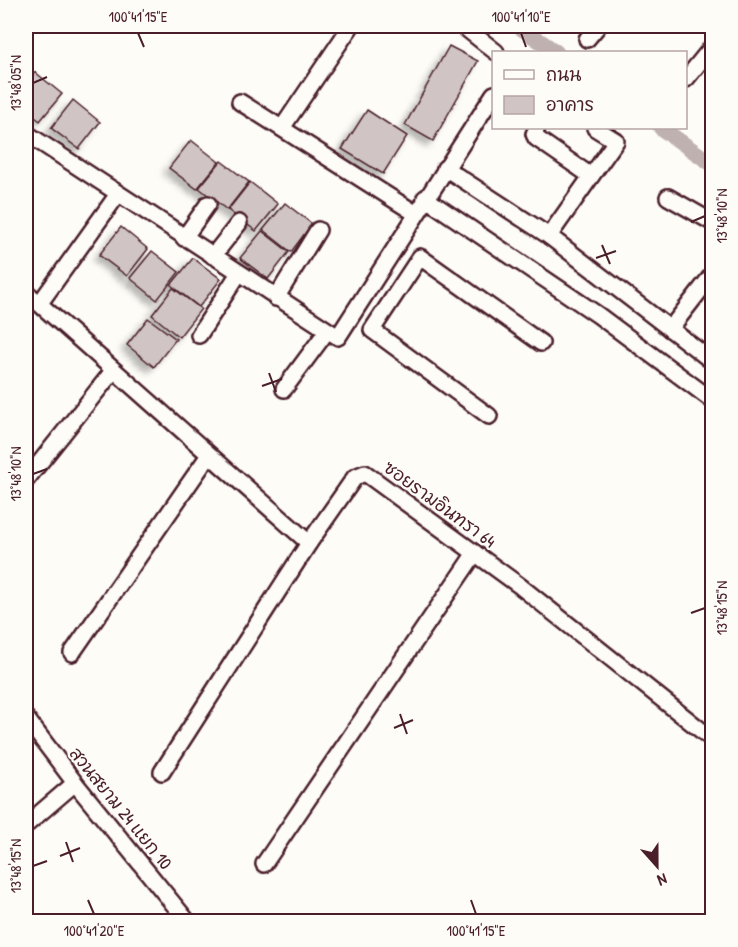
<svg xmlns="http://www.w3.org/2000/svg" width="738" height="947" font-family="'Patrick Hand','Playpen Sans Thai',sans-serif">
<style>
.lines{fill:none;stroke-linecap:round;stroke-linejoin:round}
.canal{stroke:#c0b1b1;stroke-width:16}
.building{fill:#d0c5c4;stroke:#4a1f2b;stroke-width:1.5;filter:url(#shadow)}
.street-casing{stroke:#4a1f2b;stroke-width:20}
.street{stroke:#fdfcf7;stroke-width:15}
.ticks{fill:none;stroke:#4a1f2b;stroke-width:2}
.labels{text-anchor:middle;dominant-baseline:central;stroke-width:4.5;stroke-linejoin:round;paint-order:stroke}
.street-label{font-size:18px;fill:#4a1f2b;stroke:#fdfcf7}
.neatline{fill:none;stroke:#4a1f2b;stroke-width:2}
.ticks-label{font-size:15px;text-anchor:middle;fill:#4a1f2b}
</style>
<defs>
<filter id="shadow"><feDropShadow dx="-5.5" dy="5.5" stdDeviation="3" flood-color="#0004"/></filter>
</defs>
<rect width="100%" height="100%" fill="#fdfcf7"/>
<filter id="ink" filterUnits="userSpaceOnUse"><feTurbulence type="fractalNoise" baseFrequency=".0167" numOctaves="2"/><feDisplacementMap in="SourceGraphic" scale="12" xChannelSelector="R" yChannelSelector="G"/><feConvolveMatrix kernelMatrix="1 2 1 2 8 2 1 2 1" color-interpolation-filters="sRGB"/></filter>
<g filter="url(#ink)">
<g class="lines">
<g class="canal">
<path d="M518 26 556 52"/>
<path d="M661 128 712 164"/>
</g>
</g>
<g class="building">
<path d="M449 46 478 61 433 141 405 125Z"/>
<path d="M35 72 62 94 40 121 26 110V84Z"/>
<path d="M73 100 100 122 79 149 51 128Z"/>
<path d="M367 110 407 136 383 174 342 149Z"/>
<path d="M191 140 219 162 197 189 169 168Z"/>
<path d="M221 161 249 182 227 210 199 188Z"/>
<path d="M250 182 278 204 256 231 228 210Z"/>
<path d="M285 203 312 224 291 252 263 230Z"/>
<path d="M121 227 148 249 127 276 99 255Z"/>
<path d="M262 231 289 252 268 279 240 258Z"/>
<path d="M152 251 179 272 157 300 130 278Z"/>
<path d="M193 258 221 279 199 307 171 285Z"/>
<path d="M173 288 201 309 179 337 152 315Z"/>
<path d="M148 318 176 339 154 367 127 345Z"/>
</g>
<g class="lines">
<defs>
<g id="street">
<path d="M463 26 496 52"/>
<path d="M587 39 598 26"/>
<path d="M686 79 712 47"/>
<path d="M240 102 415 213"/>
<path d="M282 128 351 26"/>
<path d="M537 128 534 134 536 138 591 176"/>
<path d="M26 133 338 337 494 94"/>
<path d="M445 168 549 236 712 361"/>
<path d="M668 197 712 222"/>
<path d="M425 198 598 315 712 400"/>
<path d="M549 236 616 141 595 128"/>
<path d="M184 238 208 204"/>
<path d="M213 256 239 223"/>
<path d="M26 292 309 543"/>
<path d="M276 298 318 230"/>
<path d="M40 303 118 194"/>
<path d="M670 329 712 275"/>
<path d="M199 335 239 273"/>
<path d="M284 389 327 331"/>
<path d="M489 416 372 330 420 257 541 343"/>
<path d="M26 480 113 371"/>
<path d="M72 653 209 455"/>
<path d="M26 718 75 783 188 922"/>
<path d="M162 772 309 543 355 477 365 473 520 586 712 739"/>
<path d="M26 825 75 783"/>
<path d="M264 864 475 553"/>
</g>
</defs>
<use href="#street" class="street-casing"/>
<use href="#street" class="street"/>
</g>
</g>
<path class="ticks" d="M138 33 144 47M521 33 526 47M33 83 47 77M691 222 705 216M602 245 610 264M596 258 616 251M269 373 276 392M262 386 282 379M33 474 47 469M691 613 705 608M400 714 407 734M394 728 413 720M66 842 73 862M60 856 80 848M33 866 47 861M88 900 94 914M471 900 476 914"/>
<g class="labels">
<g class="street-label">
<text transform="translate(440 504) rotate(36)">ซอยรามอินทรา 64</text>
<text transform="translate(121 808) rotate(51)">สวนสยาม 24 แยก 10</text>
</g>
</g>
<rect width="738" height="947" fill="none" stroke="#fdfcf7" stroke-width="66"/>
<rect x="492" y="51" width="195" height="78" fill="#fdfcf7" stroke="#b5a4a5" stroke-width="1.5"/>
<rect x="504" y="70" width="30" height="9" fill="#fdfcf7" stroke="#b5a4a5" stroke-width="1.5"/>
<text x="546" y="81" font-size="18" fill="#4a1f2b">ถนน</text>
<rect x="504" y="96" width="30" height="18" fill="#d0c5c4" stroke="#b5a4a5" stroke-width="1.5"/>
<text x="546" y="111" font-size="18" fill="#4a1f2b">อาคาร</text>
<g transform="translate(657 866) rotate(159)" stroke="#fdfcf7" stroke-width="4.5" paint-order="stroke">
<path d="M0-4.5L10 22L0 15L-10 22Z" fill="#4a1f2b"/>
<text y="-9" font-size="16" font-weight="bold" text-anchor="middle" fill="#4a1f2b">N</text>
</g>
<rect x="33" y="33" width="672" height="881" class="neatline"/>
<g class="ticks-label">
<text x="138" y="22">100°41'15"E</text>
<text x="521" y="22">100°41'10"E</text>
<text transform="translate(16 83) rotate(-90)" y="5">13°48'05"N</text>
<text transform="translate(722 216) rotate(-90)" y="5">13°48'10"N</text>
<text transform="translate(16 474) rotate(-90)" y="5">13°48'10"N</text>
<text transform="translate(722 608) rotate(-90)" y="5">13°48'15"N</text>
<text transform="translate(16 866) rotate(-90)" y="5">13°48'15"N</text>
<text x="94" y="936">100°41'20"E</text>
<text x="476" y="936">100°41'15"E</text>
</g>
</svg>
